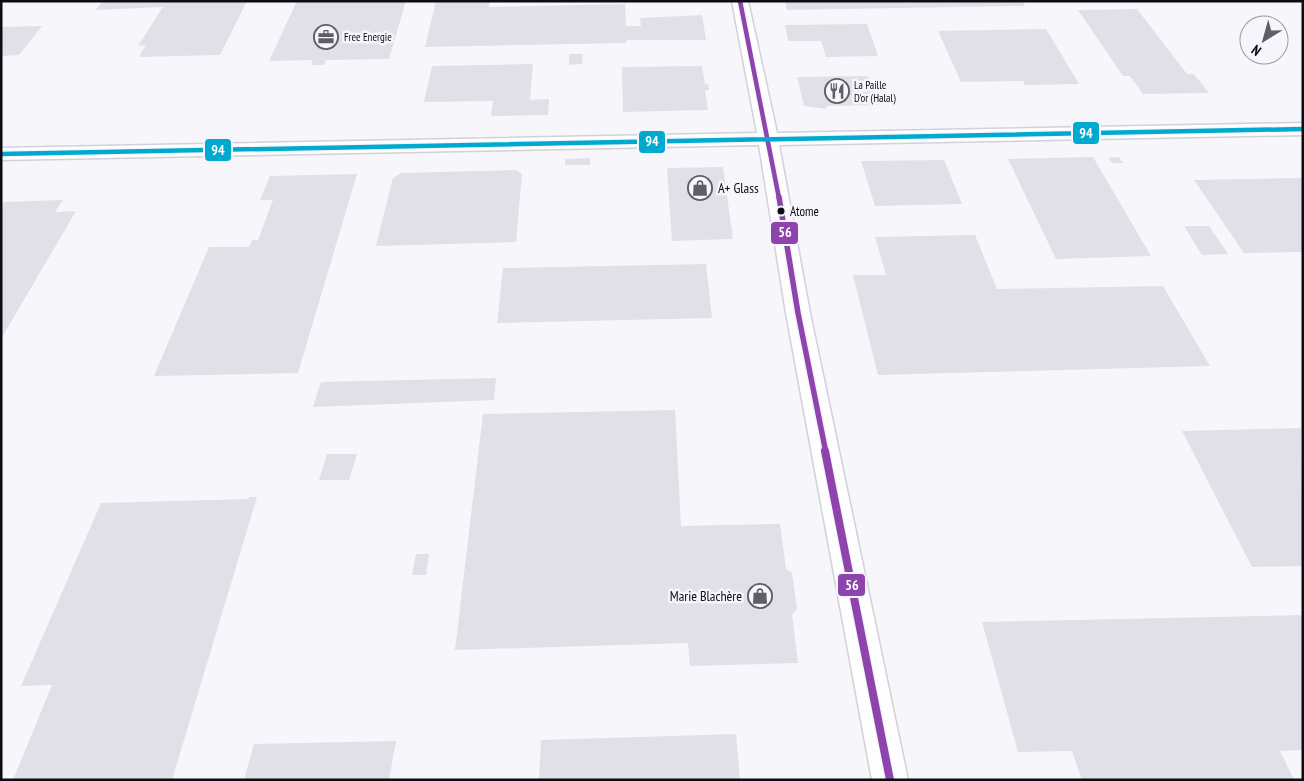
<svg xmlns="http://www.w3.org/2000/svg" width="1304" height="781" font-family="'PT Sans Narrow',sans-serif">
<style>
.building{fill:#e1e0e9}
.lines{fill:none;stroke-linecap:round;stroke-linejoin:round}
.minor-casing{stroke:#d2d1d9;stroke-width:3}
.minor{fill:#fefefe;fill-rule:evenodd}
.bus-1-far2-casing{stroke:#f6f5fb;stroke-width:7}
.bus-1-far1-casing{stroke:#f6f5fb;stroke-width:9}
.bus-1-casing{stroke:#f6f5fb;stroke-width:11}
.bus-2-casing{stroke:#f6f5fb;stroke-width:7}
.bus-1-far2{stroke:#8e44ad;stroke-width:4.5}
.bus-1-far1{stroke:#8e44ad;stroke-width:5.5}
.bus-1{stroke:#8e44ad;stroke-width:8}
.bus-2{stroke:#00a9ce;stroke-width:4.5}
.bus-dot{fill:#0d0c15;stroke:#f6f5fb;stroke-width:2}
.labels{text-anchor:middle;dominant-baseline:central;stroke-width:5;stroke-linejoin:round;paint-order:stroke}
.far-poi-label{font-size:11px;fill:#0d0c15;stroke:#f6f5fb;text-anchor:start}
.bus-label{font-size:13px;fill:#0d0c15;stroke:#f6f5fb;text-anchor:start}
.poi-label{font-size:14px;fill:#0d0c15;stroke:#f6f5fb;text-anchor:start}
.line-badge{stroke:#f6f5fb;stroke-width:2}
.badge-label{font-size:14px;text-anchor:middle;font-weight:bold;fill:#fff}
</style>
<rect width="100%" height="100%" fill="#f7f6fa"/>
<g class="building">
<path d="M102 1H247L220 55 139 57 146 45 138 46 163 7 96 10Z"/>
<path d="M297 1H406L389 59 326 60 324 65H311L313 60 269 61Z"/>
<path d="M436 1H490L489 7 625 4 626 26H641L640 18 702 15 706 40H626V43L425 47Z"/>
<path d="M785 1H1022L1025 6 787 10Z"/>
<path d="M1137 9 1187 74H1194L1209 93 1143 94 1130 76H1123L1078 10Z"/>
<path d="M867 24 878 56 826 57 821 41H788L785 25Z"/>
<path d="M42 26 19 55 1 56V27Z"/>
<path d="M1046 29 1079 84 1025 85 1023 81 961 82 938 31Z"/>
<path d="M569 54H583L582 64 569 65Z"/>
<path d="M533 64 530 100 549 99 548 115 491 116 493 101 424 102 432 66Z"/>
<path d="M702 66 705 84H708L709 90H705L708 110 623 112 622 67Z"/>
<path d="M868 76 878 105 826 106 827 109 804 106 797 77Z"/>
<path d="M1093 157 1151 256 1056 259 1008 159Z"/>
<path d="M1119 157 1123 163H1112L1108 158Z"/>
<path d="M590 158V165H565V159Z"/>
<path d="M944 160 962 204 875 206 861 161Z"/>
<path d="M723 167 733 239 672 241 667 168Z"/>
<path d="M516 170 522 174 516 242 376 246 393 178 401 173Z"/>
<path d="M357 174 298 373 154 376 209 247H249L252 240H258L273 200H260L270 176Z"/>
<path d="M1303 178V252L1244 253 1194 180Z"/>
<path d="M63 200 55 212 76 211 1 339V206L4 202Z"/>
<path d="M1184 226H1209L1228 254 1202 255Z"/>
<path d="M975 235 997 289 1163 286 1210 366 878 375 853 275H886L875 237Z"/>
<path d="M706 264 712 318 497 323 503 268Z"/>
<path d="M496 378 494 400 313 407 321 382Z"/>
<path d="M675 410 681 526 780 524 786 569 792 573 797 609 792 614 798 663 690 666 688 643 455 650 483 414Z"/>
<path d="M1301 428 1303 566 1252 567 1182 431Z"/>
<path d="M327 454H357L349 480H319Z"/>
<path d="M249 497H257L172 780H13L52 685 21 686 101 503 249 499Z"/>
<path d="M416 554H429L426 575H412Z"/>
<path d="M1303 615V750L1280 751 1294 780H1082L1072 751 1018 752 982 622Z"/>
<path d="M736 734 740 780H539L541 740Z"/>
<path d="M396 741 389 780H244L254 744Z"/>
</g>
<g class="lines">
<defs>
<path id="minor" d="M732 1H748L777 133 1303 123V135L779 145 810 313 908 780H872L786 313 759 145 1 160V148L757 133Z"/>
</defs>
<use href="#minor" class="minor-casing"/>
<use href="#minor" class="minor"/>
<defs>
<path id="bus-1-far2" d="M740 1 779 198"/>
<path id="bus-1-far1" d="M779 197 798 313 826 453"/>
<path id="bus-1" d="M825 451 890 780"/>
<path id="bus-2" d="M1 154 1303 129"/>
</defs>
<use href="#bus-1-far2" class="bus-1-far2-casing"/>
<use href="#bus-1-far1" class="bus-1-far1-casing"/>
<use href="#bus-1" class="bus-1-casing"/>
<use href="#bus-2" class="bus-2-casing"/>
<use href="#bus-1-far2" class="bus-1-far2"/>
<use href="#bus-1-far1" class="bus-1-far1"/>
<use href="#bus-1" class="bus-1"/>
<use href="#bus-2" class="bus-2"/>
</g>
<defs>
<symbol id="office-ring" viewBox="-11 -11 22 22"><circle r="9.5" fill="#f6f5fb" stroke="#5f5e65" stroke-width="1.5"/><path d="M-6-3h4V-5.5h4V-3h4V5H-6ZM-1-4.5V-3h2v-1.5ZM-6 0V1H6V0Z" fill="#5f5e65"/></symbol>
<symbol id="restaurant-ring" viewBox="-11 -11 22 22"><circle r="9.5" fill="#f6f5fb" stroke="#5f5e65" stroke-width="1.5"/><path d="M-5-6h1v4h1v-4h1v4h1v-4h1v5L-1.5 .5V6h-2V.5L-5-1ZM5-6V6H3V1.5H1.5Q1.5-4 5-6Z" fill="#5f5e65"/></symbol>
<symbol id="shop-ring" viewBox="-11 -11 22 22"><circle r="9.5" fill="#f6f5fb" stroke="#5f5e65" stroke-width="1.5"/><path d="M-5-2.5h2.3a2.7 3.5 0 0 1 5.4 0H5L5.5 6h-11ZM-1.5-2.5h3a1.5 2.3 0 0 0-3 0Z" fill="#5f5e65"/></symbol>
</defs>
<g fill-rule="evenodd">
<use href="#office-ring" x="312" y="23" width="28" height="28"/>
<use href="#restaurant-ring" x="823" y="77" width="28" height="28"/>
<use href="#shop-ring" x="686" y="174" width="28" height="28"/>
<use href="#shop-ring" x="746" y="582" width="28" height="28"/>
</g>
<circle class="bus-dot" cx="781" cy="211" r="4.5"/>
<g class="labels">
<g class="far-poi-label">
<text x="344" y="37">Free Energie</text>
<text x="854" y="85">La Paille<tspan x="854" dy="13">D'or (Halal)</tspan></text>
</g>
<g class="bus-label">
<text x="790" y="211">Atome</text>
</g>
<g class="poi-label">
<text x="718" y="188">A+ Glass</text>
<text x="742" y="596" text-anchor="end">Marie Blachère</text>
</g>
</g>
<g class="line-badge">
<rect x="1072" y="121" width="28" height="24" rx="5" fill="#00a9ce"/>
<rect x="638" y="130" width="28" height="24" rx="5" fill="#00a9ce"/>
<rect x="204" y="138" width="28" height="24" rx="5" fill="#00a9ce"/>
<rect x="770" y="221" width="29" height="24" rx="5" fill="#8e44ad"/>
<rect x="837" y="573" width="29" height="24" rx="5" fill="#8e44ad"/>
</g>
<g class="badge-label">
<text x="1086" y="138">94</text>
<text x="652" y="146">94</text>
<text x="218" y="155">94</text>
<text x="785" y="237">56</text>
<text x="852" y="590">56</text>
</g>
<rect width="1304" height="781" fill="none" stroke="#0d0c15" stroke-width="5"/>
<g transform="translate(1264 40) rotate(217)"><circle r="24" fill="#f6f5fb" stroke="#99989f"/>
<path d="M0-4L9 19L0 12L-9 19Z" fill="#5f5e65"/>
<text y="-8" font-size="14" font-weight="bold" text-anchor="middle" fill="#0d0c15">N</text>
</g>
</svg>
